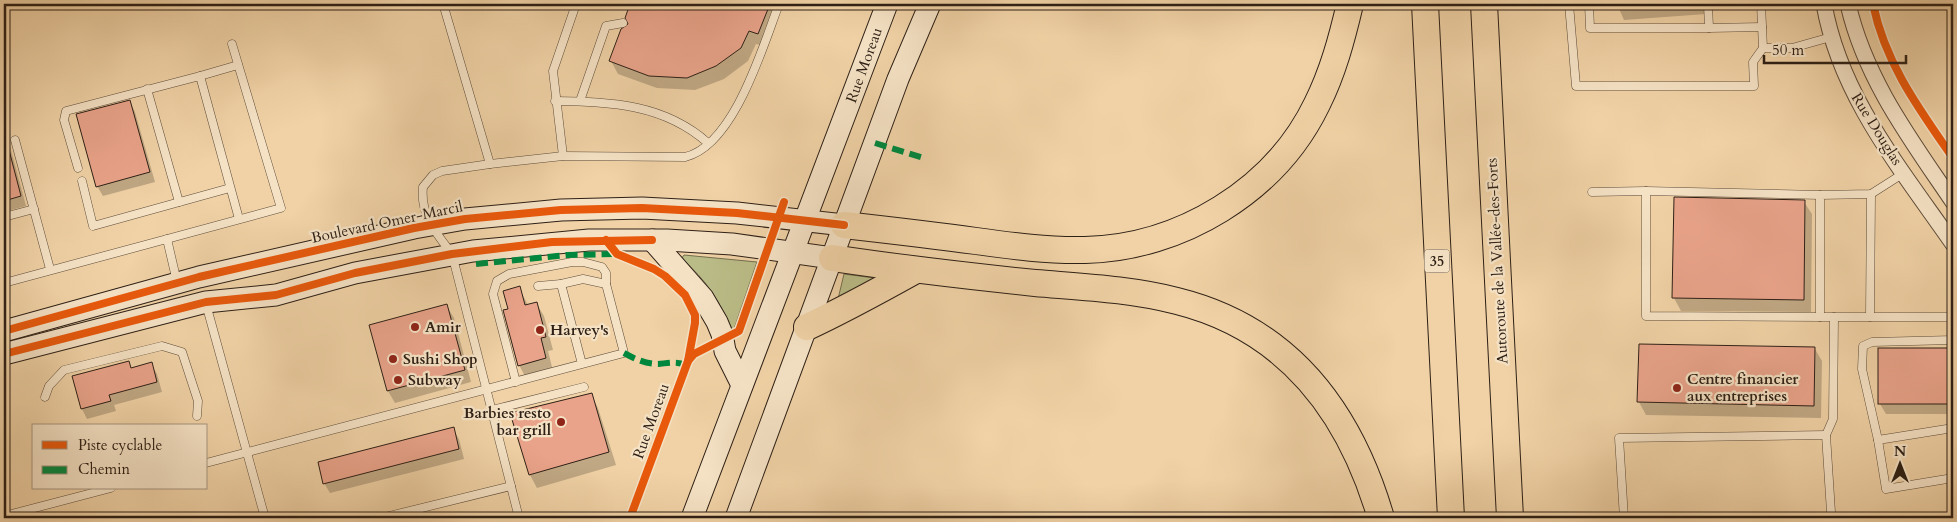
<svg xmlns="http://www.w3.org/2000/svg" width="1957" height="522" font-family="Cardo,serif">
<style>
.green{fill:#babc87;stroke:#746e4e}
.shadow{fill:#0003}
.building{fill:#e9a38a;stroke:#2e2016}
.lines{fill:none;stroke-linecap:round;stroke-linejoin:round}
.lane-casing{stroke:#5e4c3a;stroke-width:9}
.street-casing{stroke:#5e4c3a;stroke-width:17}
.secondary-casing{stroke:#2e2016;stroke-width:23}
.highway-casing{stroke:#2e2016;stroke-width:28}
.lane{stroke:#f5e2c5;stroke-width:8}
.street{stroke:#f5e2c5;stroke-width:15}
.secondary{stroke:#f5e2c5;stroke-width:21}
.highway{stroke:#f0d2a6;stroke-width:26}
.quiet{stroke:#00873e;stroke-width:6;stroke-dasharray:12 6;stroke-linecap:butt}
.cycleway-casing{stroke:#f5e2c5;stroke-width:11}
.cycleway{stroke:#e8590c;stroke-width:8}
.poi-dot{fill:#8f2418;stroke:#f5e2c5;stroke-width:2}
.labels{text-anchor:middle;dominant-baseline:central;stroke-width:4.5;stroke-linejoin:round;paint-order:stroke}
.shield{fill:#f5e2c5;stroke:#6a5a4a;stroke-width:1}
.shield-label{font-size:14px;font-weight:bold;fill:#2e2016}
.street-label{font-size:15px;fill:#2e2016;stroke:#f5e2c5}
.poi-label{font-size:15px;font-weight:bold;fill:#2e2016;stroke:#f5e2c5;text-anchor:start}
</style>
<rect width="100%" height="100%" fill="#f0d2a6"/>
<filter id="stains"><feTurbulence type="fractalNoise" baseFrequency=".004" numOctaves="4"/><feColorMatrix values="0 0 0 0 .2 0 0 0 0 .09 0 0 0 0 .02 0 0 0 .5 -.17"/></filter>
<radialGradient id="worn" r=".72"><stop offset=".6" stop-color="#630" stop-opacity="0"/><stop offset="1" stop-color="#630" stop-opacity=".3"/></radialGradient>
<g class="green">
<path d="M684 255 757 262 733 332C721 304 706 278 681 259Z"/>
<path d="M844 274 875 278 838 299Z"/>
</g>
<g class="shadow">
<path d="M631 4H772L777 17 765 46 756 44 748 61 724 79 695 90 657 88 618 74 611 61 630 25 626 18Z"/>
<path d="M1617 4H1705L1706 14 1624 20Z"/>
<path d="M130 102 135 112 155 182 103 196 97 186Z"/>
<path d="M4 133 9 143 26 206 4 212Z"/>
<path d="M1804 202 1812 214 1811 312 1681 311 1674 298Z"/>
<path d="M519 288 528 305 536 303 544 316 553 350 548 351 553 371 526 378 519 365 509 310Z"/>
<path d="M446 305 454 318 471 382 395 403 388 391Z"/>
<path d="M1640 345 1815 349 1822 361 1821 418 1646 415 1639 402Z"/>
<path d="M1879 349H1953V414H1886L1880 404Z"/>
<path d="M129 363 132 369 151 364 157 374 162 392 114 405 116 411 87 419 82 409 73 377Z"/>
<path d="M591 395 598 408 616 465 537 488 530 475 512 414Z"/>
<path d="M453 429 459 439 464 459 330 493 324 483Z"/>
</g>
<g class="building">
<path d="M630 4H770L758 34 749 31 741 48 716 66 687 78 649 76 609 61 621 29 628 24 625 18Z"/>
<path d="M130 100 150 172 96 187 76 114Z"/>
<path d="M4 150H9L21 196 4 201Z"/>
<path d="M1674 197 1805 200 1804 300 1672 298Z"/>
<path d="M520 286 525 305 537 302 546 337 541 338 546 358 518 366 503 310 508 309 503 291Z"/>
<path d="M447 304 465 370 387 391 369 325Z"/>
<path d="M1639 344 1815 347 1814 406 1637 402Z"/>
<rect x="1878" y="348" width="75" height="56"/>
<path d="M129 361 131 368 152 362 157 382 109 395 111 401 81 409 72 376Z"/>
<path d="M592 393 609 452 529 475 510 413Z"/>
<path d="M454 427 459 449 323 484 318 462Z"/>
</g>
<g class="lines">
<defs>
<g id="lane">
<path d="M455 4 444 7 490 164"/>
<path d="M1569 4 1576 86H1754L1753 62 1763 48"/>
<path d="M1589 4 1590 28H1709"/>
<path d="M1708 4 1709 28 1762 27"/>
<path d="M1761 4 1763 48H1792L1831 37"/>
<path d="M200 76 238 65"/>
<path d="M147 89 179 202"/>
<path d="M555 101C612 102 664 104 708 143"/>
<path d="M580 101 606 26 623 23"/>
<path d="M15 140 50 269"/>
<path d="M563 156 553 71 576 4"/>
<path d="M78 168 64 120 66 111 200 76 239 219"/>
<path d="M1904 173 1871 194 1820 195V317H1953"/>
<path d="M82 181 93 226 230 188"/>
<path d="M1592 192 1646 191"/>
<path d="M1820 195 1646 191V316L1820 317"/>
<path d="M4 217 34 209"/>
<path d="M167 239 281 208 232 44"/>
<path d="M4 283 167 239 177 282"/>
<path d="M538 286 561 284"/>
<path d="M206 304 265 518"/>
<path d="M1870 317 1871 194"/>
<path d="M516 382 493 294 497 281 509 274 572 262H583L602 267 606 273V284"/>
<path d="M45 397 49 386 64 370 162 346 182 352 198 401 197 416"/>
<path d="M492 410 584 387"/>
<path d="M1953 428 1878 440 1886 489 1953 478"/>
<path d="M1878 440 1862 369 1863 346 1872 342 1953 340"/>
<path d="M206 463 624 353 606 284 583 279 561 284 582 364"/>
<path d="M4 478 5 477"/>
<path d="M4 516 111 488"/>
<path d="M381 518 511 486"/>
<path d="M519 518 452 254C436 233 420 215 423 187L433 175 442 171 490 164 563 156 685 157C734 146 763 46 779 4"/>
<path d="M1624 518 1619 438 1826 435"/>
<path d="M1830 518 1831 512 1826 435 1833 419 1834 317"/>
</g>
<g id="street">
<path d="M1824 4C1840 96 1901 169 1953 244"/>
<path d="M1848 4C1865 79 1911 140 1953 202"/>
</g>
<g id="secondary">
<path d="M652 240 703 298 717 322 722 334 725 351 742 385"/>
<path d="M4 331 199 277 414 228 465 219 561 210 642 208 737 213 844 225"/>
<path d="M4 354 206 302 276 295 355 273 473 251 589 240H667L732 244 832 258"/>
<path d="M692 518 887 4"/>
<path d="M736 518 898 79 930 4"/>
</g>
<g id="highway">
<path d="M1425 4 1451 518"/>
<path d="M1484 4 1510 518"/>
<path d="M844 225C888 230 932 235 976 241 1012 246 1049 251 1085 250 1180 248 1275 191 1317 104 1333 72 1342 38 1350 4"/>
<path d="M832 258C899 268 967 276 1035 283 1082 287 1131 289 1177 301 1289 329 1350 412 1381 518"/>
<path d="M807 327C844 310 880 290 916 270"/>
</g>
</defs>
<use href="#lane" class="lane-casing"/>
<use href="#street" class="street-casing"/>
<use href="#secondary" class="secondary-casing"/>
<use href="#highway" class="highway-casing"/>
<use href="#lane" class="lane"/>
<use href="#street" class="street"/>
<use href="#secondary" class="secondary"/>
<use href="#highway" class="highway"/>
<g class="quiet">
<path d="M875 143 924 158"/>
<path d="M476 264 567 255 617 254"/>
<path d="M624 353C635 359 646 364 658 364 669 363 676 361 686 365"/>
</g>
<defs>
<g id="cycleway">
<path d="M1873 4C1885 63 1919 109 1953 158"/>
<path d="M606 240 617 254 654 269 665 276 685 295 695 315V323L688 361"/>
<path d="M4 331 199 277 414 228 465 219 561 210 642 208 737 213 844 225"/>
<path d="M4 354 206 302 276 295 355 273 452 254 552 242 652 240"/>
<path d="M630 518 688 361 694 354 739 331 784 202"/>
</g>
</defs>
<use href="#cycleway" class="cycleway-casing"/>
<use href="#cycleway" class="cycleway"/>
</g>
<g class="poi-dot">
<circle cx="415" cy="327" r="5"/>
<circle cx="540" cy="330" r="5"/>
<circle cx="393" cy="359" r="5"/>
<circle cx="398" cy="380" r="5"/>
<circle cx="1677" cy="388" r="5"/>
<circle cx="561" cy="422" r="5"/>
</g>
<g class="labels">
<rect class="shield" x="1424.5" y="249.5" width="25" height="23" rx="4"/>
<g class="shield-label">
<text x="1437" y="261">35</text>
</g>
<g class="street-label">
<text transform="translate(864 65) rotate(-70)">Rue Moreau</text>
<text transform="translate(1877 129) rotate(58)">Rue Douglas</text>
<text transform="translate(387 222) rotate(-12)">Boulevard Omer-Marcil</text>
<text transform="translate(1497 261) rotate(-93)">Autoroute de la Vallée-des-Forts</text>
<text transform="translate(651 421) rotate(-70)">Rue Moreau</text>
</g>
<g class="poi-label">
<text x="425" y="327">Amir</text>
<text x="550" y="330">Harvey's</text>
<text x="403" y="359">Sushi Shop</text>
<text x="1687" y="379">Centre financier<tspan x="1687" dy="17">aux entreprises</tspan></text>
<text x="408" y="380">Subway</text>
<text x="551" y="413" text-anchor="end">Barbies resto<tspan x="551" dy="17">bar grill</tspan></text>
</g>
</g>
<rect width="1957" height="522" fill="none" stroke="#f0d2a6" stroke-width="20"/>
<rect x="5" y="5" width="1947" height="512" fill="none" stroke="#2e2016" stroke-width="2.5"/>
<rect x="10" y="10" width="1937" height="502" fill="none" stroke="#2e2016"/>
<rect x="32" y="424" width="175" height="65" fill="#f5e2c5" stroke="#a5947f"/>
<rect x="42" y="441" width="25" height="8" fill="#e8590c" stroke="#a5947f"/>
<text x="78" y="450" font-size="15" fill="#2e2016">Piste cyclable</text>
<rect x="42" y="466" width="25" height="8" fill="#00873e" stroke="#a5947f"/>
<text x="78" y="474" font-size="15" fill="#2e2016">Chemin</text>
<g transform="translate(1900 464)" stroke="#f5e2c5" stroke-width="4" paint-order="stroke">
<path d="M0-4L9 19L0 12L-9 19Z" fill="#2e2016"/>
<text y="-8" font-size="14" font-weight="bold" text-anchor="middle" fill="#2e2016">N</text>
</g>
<path d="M1764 55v8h142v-8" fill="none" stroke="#2e2016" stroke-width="2.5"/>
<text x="1772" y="55" font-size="15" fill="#2e2016" stroke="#f5e2c5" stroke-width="4" paint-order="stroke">50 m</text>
<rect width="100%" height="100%" filter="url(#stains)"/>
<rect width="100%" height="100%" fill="url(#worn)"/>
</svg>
